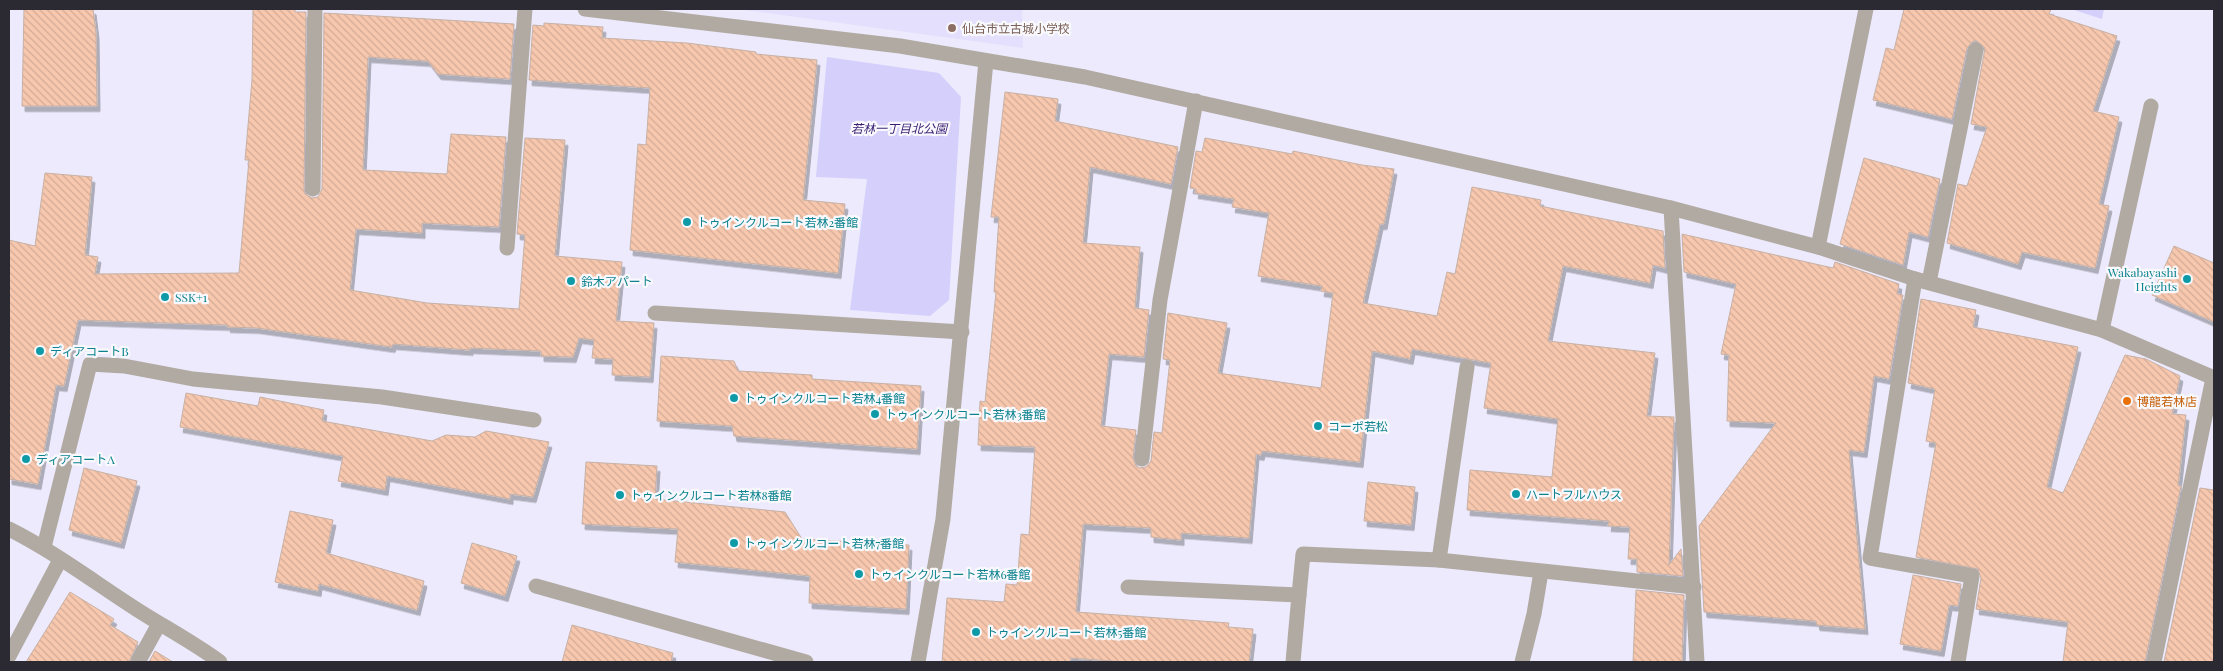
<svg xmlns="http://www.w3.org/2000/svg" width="2223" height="671" font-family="'Playfair Display','Noto Sans JP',serif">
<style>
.built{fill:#e3dffd}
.park{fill:#d5cffb}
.building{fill:url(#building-back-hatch);stroke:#c7b1a5;filter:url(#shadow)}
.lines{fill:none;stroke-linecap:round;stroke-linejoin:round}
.minor{stroke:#b1aaa2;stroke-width:15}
.education-dot{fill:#8d6e63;stroke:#f9f9fd;stroke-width:2}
.culture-dot{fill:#0f9aa8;stroke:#f9f9fd;stroke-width:2}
.food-dot{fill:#e8710a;stroke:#f9f9fd;stroke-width:2}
.labels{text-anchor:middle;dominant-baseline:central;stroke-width:4.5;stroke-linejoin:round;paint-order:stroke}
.education-label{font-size:12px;fill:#785e54;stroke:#f9f9fd;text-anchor:start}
.park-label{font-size:12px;font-style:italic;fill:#381d72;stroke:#f9f9fd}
.culture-label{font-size:12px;fill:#0d838f;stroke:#f9f9fd;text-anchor:start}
.food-label{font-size:12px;fill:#c56008;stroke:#f9f9fd;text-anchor:start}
</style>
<defs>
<pattern id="building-back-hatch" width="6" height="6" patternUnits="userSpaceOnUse" patternTransform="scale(1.25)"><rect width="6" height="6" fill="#f7c7ae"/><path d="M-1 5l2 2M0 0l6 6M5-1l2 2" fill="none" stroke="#d4ab96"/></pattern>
<filter id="shadow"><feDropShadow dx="3" dy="5.5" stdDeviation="0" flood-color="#0004"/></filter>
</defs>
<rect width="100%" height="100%" fill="#eceafc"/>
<path class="built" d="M738 9H1022L1023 48Z"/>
<g class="park">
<path d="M2071 9H2104L2102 19Z"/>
<path d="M827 57 939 73 961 97 949 300 930 316 850 310 867 179 816 177Z"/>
</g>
<g class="building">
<path d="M24 9H93L96 33 97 106H22Z"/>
<path d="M253 9H295V12H306L304 189 305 194 312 198 318 197 322 189 324 13 514 24 510 79 438 74 428 61 368 57 363 170 447 174 451 134 506 137 499 227 422 223V233L356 229 350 290 427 303 519 309 525 235 517 234 525 138 565 140 555 256 622 262 616 321 654 323 650 377 612 375 613 359 592 358 594 340 579 338 573 357 541 356V351L470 348V350L393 344 392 347 257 328 227 327 228 325 78 320 64 386 56 385 38 484 9 479V240L35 246 45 173 92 177 85 255 98 257 95 274 239 273 249 160H245L252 80Z"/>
<path d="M1904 9H2051L2049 14 2117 36 2093 111 2119 117 2099 204 2109 206 2095 268 2022 252 2018 264 1947 243 1958 184 1967 186 1987 127 1971 124 1985 48 1977 41H1973L1967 48 1952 119 1873 100 1886 48 1894 50Z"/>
<path d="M544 23 603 27 602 38 687 43 756 52V54L817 60 803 200 845 204 838 273 630 250 638 144 646 145 650 88 529 80 533 25 544 26Z"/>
<path d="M1005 92 1058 99 1055 121 1178 147 1171 184 1090 167 1083 243 1140 247 1135 308 1149 310 1144 357 1109 354 1101 426 1136 430 1133 458 1136 466 1140 468 1146 467 1151 461 1154 432 1162 433 1170 360 1163 359 1168 313 1227 323 1218 373 1321 388 1333 293 1321 291 1322 286 1258 276 1269 213 1232 207 1234 199 1195 193 1196 189 1190 188 1196 151 1202 152 1205 138 1292 154 1293 151 1362 165 1394 169 1384 224H1380L1363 303 1437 316 1447 272 1455 274 1472 187 1541 200 1540 206 1663 231 1665 268 1653 265 1650 283 1563 266 1548 341 1655 353 1647 416 1674 417 1669 565 1681 549 1683 576 1637 572V559H1628L1630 527 1608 526 1609 521 1467 510 1470 470 1552 477 1558 419 1484 408 1491 363 1412 349 1410 359 1372 351 1360 462 1262 451 1261 455 1256 454 1249 538 1181 533V540L1151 537V528L1083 524 1076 612 1229 623 1228 627 1253 629 1249 662H1126L1071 658 1070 662H942L947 598 1004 602 1006 584 1017 585 1021 534 1029 535 1035 447 978 445 980 401 985 402 996 292H994L999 217H991Z"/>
<path d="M1864 158 1940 179 1928 237 1909 232 1903 265 1840 244Z"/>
<path d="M1682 234 1833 268 1835 262 1899 284 1897 294 1903 295 1889 379 1874 376 1864 452 1849 450 1865 629 1817 625 1816 621 1704 612 1699 526 1776 423 1727 421 1729 355 1721 354 1736 284 1684 272Z"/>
<path d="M2174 246 2214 263V322L2152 295Z"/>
<path d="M1921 299 1976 310 1973 327 2078 347 2047 487 2063 493 2125 355 2146 359 2180 376 2172 414 2186 415 2178 486H2181L2145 662H2063L2068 622 1976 609 1981 578 1978 569 1916 557 1936 443 1926 441 1935 389 1908 383Z"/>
<path d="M661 356 734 361 738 371 812 375V379L921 386 917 449 734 436 732 426 657 421Z"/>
<path d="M186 393 258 406 260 397 324 410 322 421 432 441 446 435 475 437 486 431 549 442 533 497 510 494V499L387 476 385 490 338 481 343 456 180 427Z"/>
<path d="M586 462 657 466 655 499 785 512 802 539 909 545 906 609 809 603 810 576 675 562 678 529 582 524Z"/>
<path d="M84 468 137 481 121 543 69 530Z"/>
<path d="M1368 482 1415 487 1411 525 1364 521Z"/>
<path d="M2200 488 2214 490V662H2164Z"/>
<path d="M290 511 333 520 326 553 424 581 417 610 319 584 318 591 275 582Z"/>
<path d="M472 543 517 556 505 596 461 583Z"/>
<path d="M1913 575 1961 584 1958 606 1949 605 1941 651 1900 644Z"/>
<path d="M1636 590 1684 595 1682 662H1633Z"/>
<path d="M70 592 114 619 110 625 138 642 129 662H26Z"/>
<path d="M572 625 673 653 671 662H562Z"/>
<path d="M155 651 173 662H149Z"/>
</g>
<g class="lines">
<g class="minor">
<path d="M585 9 900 46 1085 77 1671 208 1818 247 1915 279 2102 330 2214 378"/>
<path d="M313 189 315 9"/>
<path d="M1671 208 1697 662"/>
<path d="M1818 247 1866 9"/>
<path d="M507 248 525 9"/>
<path d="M1915 279 1870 558 1972 576 1958 662"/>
<path d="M1929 282 1976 50"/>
<path d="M655 313 962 332"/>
<path d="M2102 330 2151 106"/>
<path d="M1467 367 1439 560 1694 587"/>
<path d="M1142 459 1160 300 1196 101"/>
<path d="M9 529C53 551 94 582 136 609 164 627 193 642 220 662"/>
<path d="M44 547 90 364 124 366 193 379 382 397 534 420"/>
<path d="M536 586 806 662"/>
<path d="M1128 587 1299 595 1293 662"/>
<path d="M1299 595 1303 554 1439 560"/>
<path d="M9 656 60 560"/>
<path d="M138 662 159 624"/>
<path d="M918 662 943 519 986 61"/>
<path d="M1522 662 1534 614 1541 572"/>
<path d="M2154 662 2213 378"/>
</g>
</g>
<circle class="education-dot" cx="952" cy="28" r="5"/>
<g class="culture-dot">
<circle cx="687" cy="222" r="5"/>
<circle cx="2187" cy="279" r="5"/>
<circle cx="571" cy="281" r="5"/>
<circle cx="165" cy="297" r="5"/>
<circle cx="40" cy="351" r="5"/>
<circle cx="734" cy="398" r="5"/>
<circle cx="875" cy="414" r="5"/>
<circle cx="1318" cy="426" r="5"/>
<circle cx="26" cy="459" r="5"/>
<circle cx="1516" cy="494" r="5"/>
<circle cx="620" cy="495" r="5"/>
<circle cx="734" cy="543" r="5"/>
<circle cx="859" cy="574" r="5"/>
<circle cx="976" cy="632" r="5"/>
</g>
<circle class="food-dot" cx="2127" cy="401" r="5"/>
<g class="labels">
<g class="education-label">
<text x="962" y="28">仙台市立古城小学校</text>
</g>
<g class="park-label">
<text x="899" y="128">若林一丁目北公園</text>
</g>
<g class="culture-label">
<text x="697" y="222">トゥインクルコート若林2番館</text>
<text x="2177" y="272" text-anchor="end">Wakabayashi<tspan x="2177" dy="14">Heights</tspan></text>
<text x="581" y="281">鈴木アパート</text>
<text x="175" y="297">SSK+1</text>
<text x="50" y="351">ディアコートB</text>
<text x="744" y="398">トゥインクルコート若林4番館</text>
<text x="885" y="414">トゥインクルコート若林3番館</text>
<text x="1328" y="426">コーポ若松</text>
<text x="36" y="459">ディアコートA</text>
<text x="1526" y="494">ハートフルハウス</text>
<text x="630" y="495">トゥインクルコート若林8番館</text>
<text x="744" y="543">トゥインクルコート若林7番館</text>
<text x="869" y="574">トゥインクルコート若林6番館</text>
<text x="986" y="632">トゥインクルコート若林5番館</text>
</g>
<g class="food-label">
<text x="2137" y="401">博龍若林店</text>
</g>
</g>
<rect width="2223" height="671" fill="none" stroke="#2b2932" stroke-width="20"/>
</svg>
